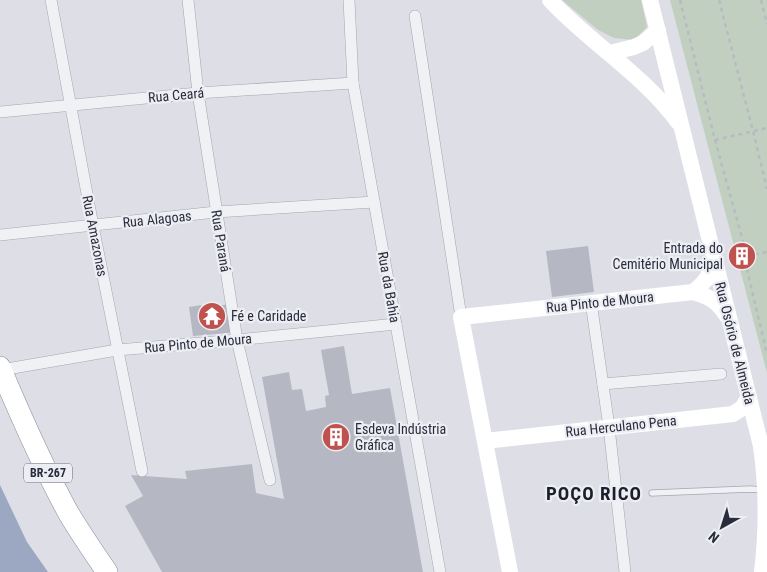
<svg xmlns="http://www.w3.org/2000/svg" width="767" height="572" font-family="'Roboto Condensed',sans-serif">
<style>
.green{fill:#c1cfc0}
.water{fill:#9ca8c2}
.building{fill:#b5b8c2}
.lines{fill:none;stroke-linecap:round;stroke-linejoin:round}
.lane-casing{stroke:#a4a6af;stroke-width:7}
.street-casing{stroke:#a4a6af;stroke-width:12}
.highway-casing{stroke:#878b9b;stroke-width:22}
.path{stroke:#b8bac0;stroke-width:2.5;stroke-dasharray:4 4;stroke-linecap:butt}
.lane{stroke:#f0f1f4;stroke-width:5.5}
.street{stroke:#f0f1f4;stroke-width:11}
.secondary{stroke:#fff;stroke-width:16}
.highway{stroke:#fff;stroke-width:21}
.labels{text-anchor:middle;dominant-baseline:central;stroke-width:4.5;stroke-linejoin:round;paint-order:stroke}
.shield{fill:#edeef4;stroke:#646672;stroke-width:1}
.shield-label{font-size:12px;font-weight:bold;fill:#292c3b}
.street-label{font-size:14px;fill:#292c3b;stroke:#edeef4}
.poi-label{font-size:14px;fill:#292c3b;stroke:#edeef4;text-anchor:start}
.district-label{font-size:19px;font-weight:bold;letter-spacing:1px;fill:#1b1e2b;stroke:#edeef4}
</style>
<rect width="100%" height="100%" fill="#dedfe6"/>
<g class="green">
<path d="M562 0H641L647 27 634 40 614 38 598 30Z"/>
<path d="M670 0H767V373Z"/>
</g>
<path class="water" d="M0 485 27 542 48 572H0Z"/>
<g class="building">
<path d="M588 246 594 292 552 297 546 251Z"/>
<path d="M751 249 753 259 734 264 732 253Z"/>
<path d="M230 304 234 324 229 333 193 336 189 307 201 305 202 308Z"/>
<path d="M344 346 352 394 390 388 423 572H162L125 506 143 496 131 475 187 479 185 471 252 464 256 493 284 499 262 377 289 372 292 390 302 389 306 411 326 407 325 396 329 395 321 350Z"/>
</g>
<g class="lines">
<defs>
<path id="lane" d="M652 493 750 489 764 490"/>
<g id="street">
<path d="M51 0 93 226 142 471"/>
<path d="M188 0 198 93 237 340 270 480"/>
<path d="M349 0 353 83 440 572"/>
<path d="M415 16 461 317"/>
<path d="M0 112 198 93 353 83"/>
<path d="M0 235 216 212 374 202"/>
<path d="M591 302 609 427 625 572"/>
<path d="M1 370 117 350 237 340 396 324"/>
<path d="M603 384 721 374"/>
</g>
<path id="highway" d="M0 367C21 417 43 467 69 514 81 534 94 553 107 572"/>
</defs>
<use href="#lane" class="lane-casing"/>
<use href="#street" class="street-casing"/>
<use href="#highway" class="highway-casing"/>
<g class="path">
<path d="M680 0 715 140 747 256 744 257 767 354"/>
<path d="M719 0 753 131 767 189"/>
<path d="M761 0 767 24"/>
<path d="M715 140 767 128"/>
<path d="M747 256 767 252"/>
</g>
<use href="#lane" class="lane"/>
<use href="#street" class="street"/>
<g class="secondary">
<path d="M550 0C590 43 643 74 678 122"/>
<path d="M650 0 761 446C767 488 767 530 762 572"/>
<path d="M610 53 634 47 643 43 658 30"/>
<path d="M693 292C710 297 717 301 727 316"/>
<path d="M485 441 733 414 742 408 749 397"/>
<path d="M510 572 461 317 693 292C708 280 710 275 713 257"/>
</g>
<use href="#highway" class="highway"/>
</g>
<defs>
<symbol id="building-disc" viewBox="-11 -11 22 22"><circle r="9.5" fill="#bf514e" stroke="#edeef4"/><path d="M-4-6H4V6H1V3H-1V6H-4ZM-2.5-4.3h1.7v1.8h-1.7ZM.8-4.3h1.7v1.8H.8ZM-2.5-1h1.7V.8h-1.7ZM.8-1h1.7V.8H.8Z" fill="#fff"/></symbol>
<symbol id="temple-disc" viewBox="-11 -11 22 22"><circle r="9.5" fill="#bf514e" stroke="#edeef4"/><path d="M0-6L5-2H3V0L6.5 2.5H4V6H1.5V3h-3V6H-4V2.5H-6.5L-3 0V-2H-5Z" fill="#fff"/></symbol>
</defs>
<g fill-rule="evenodd">
<use href="#building-disc" x="726" y="240" width="32" height="32"/>
<use href="#temple-disc" x="196" y="300" width="32" height="32"/>
<use href="#building-disc" x="320" y="421" width="32" height="32"/>
</g>
<g class="labels">
<rect class="shield" x="24" y="463.5" width="48" height="19" rx="4"/>
<g class="shield-label">
<text x="48" y="473">BR-267</text>
</g>
<g class="street-label">
<text transform="translate(176 95) rotate(-5)">Rua Ceará</text>
<text transform="translate(157 219) rotate(-6)">Rua Alagoas</text>
<text transform="translate(95 236) rotate(79)">Rua Amazonas</text>
<text transform="translate(221 241) rotate(81)">Rua Paraná</text>
<text transform="translate(389 287) rotate(80)">Rua da Bahia</text>
<text transform="translate(600 302) rotate(-6)">Rua Pinto de Moura</text>
<text transform="translate(198 343) rotate(-5)">Rua Pinto de Moura</text>
<text transform="translate(735 343) rotate(76)">Rua Osório de Almeida</text>
<text transform="translate(621 426) rotate(-6)">Rua Herculano Pena</text>
</g>
<g class="poi-label">
<text x="723" y="248" text-anchor="end">Entrada do<tspan x="723" dy="16">Cemitério Municipal</tspan></text>
<text x="231" y="316">Fé e Caridade</text>
<text x="355" y="429">Esdeva Indústria<tspan x="355" dy="16">Gráfica</tspan></text>
</g>
<g class="district-label">
<text x="594" y="493">POÇO RICO</text>
</g>
</g>
<g transform="translate(722 527) rotate(219)" stroke="#edeef4" stroke-width="4" paint-order="stroke">
<path d="M0-4L9 19L0 12L-9 19Z" fill="#292c3b"/>
<text y="-8" font-size="14" font-weight="bold" text-anchor="middle" fill="#292c3b">N</text>
</g>
</svg>
